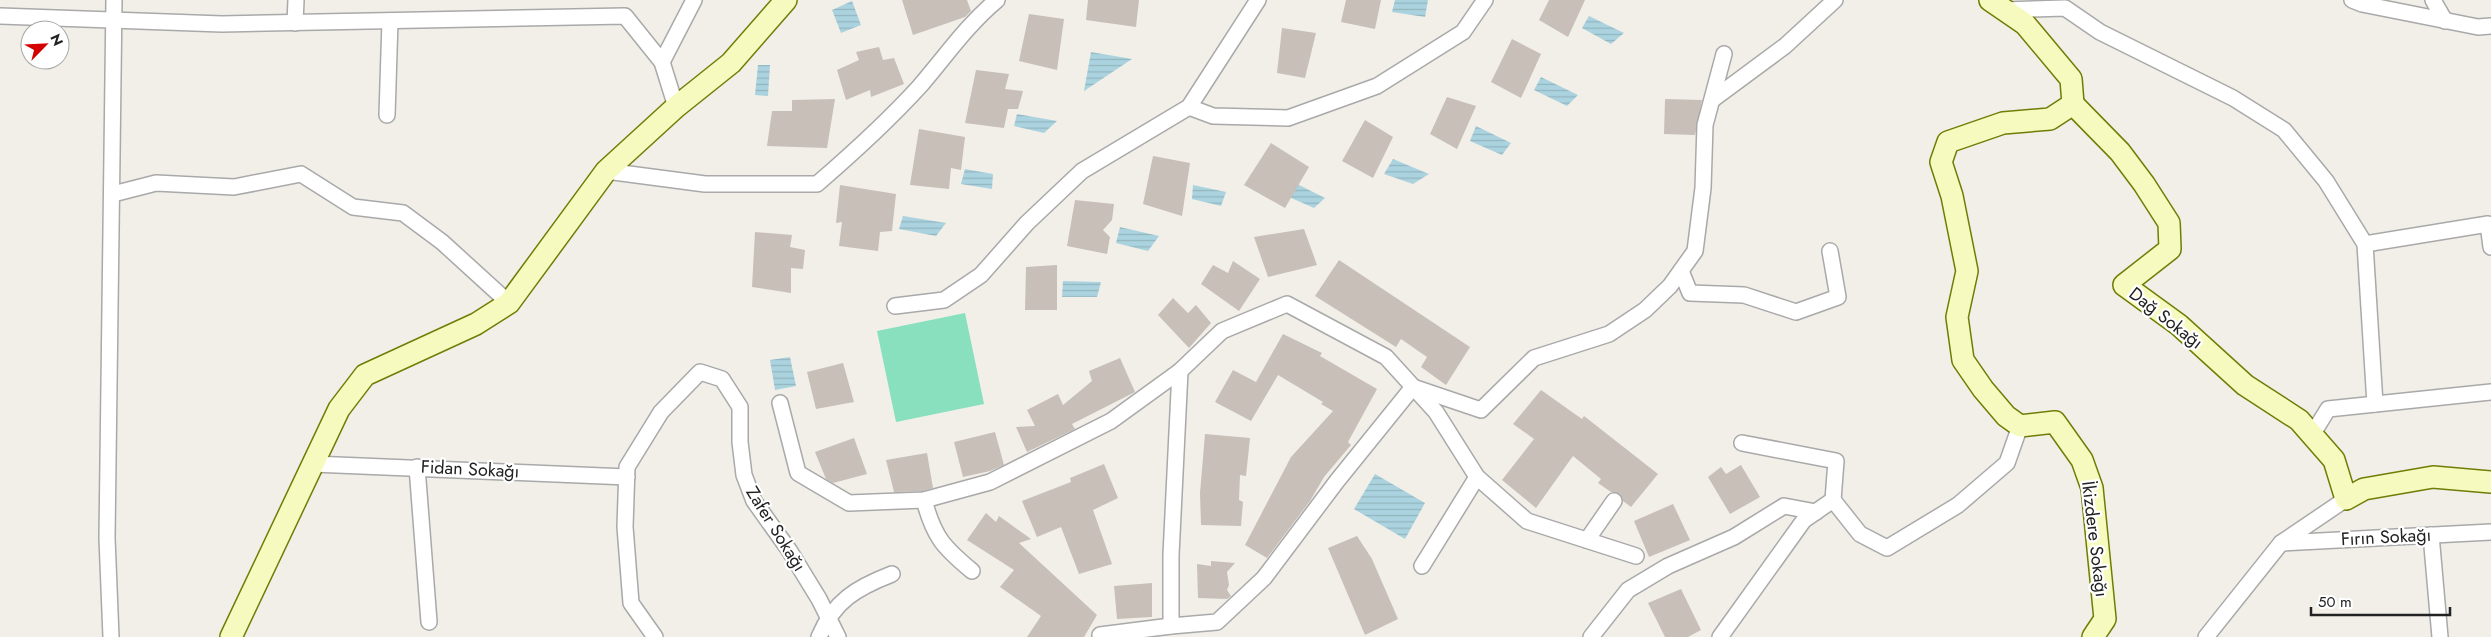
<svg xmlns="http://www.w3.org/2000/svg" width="2491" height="637" font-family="Jost,sans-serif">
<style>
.pitch{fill:#88e0be}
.water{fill:url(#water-rules)}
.building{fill:#c7bfb8}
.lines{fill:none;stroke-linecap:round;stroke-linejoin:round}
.street-casing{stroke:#a9a9a9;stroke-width:18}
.secondary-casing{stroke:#707d05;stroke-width:24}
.street{stroke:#fff;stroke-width:15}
.secondary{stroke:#f7fabf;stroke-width:21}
.labels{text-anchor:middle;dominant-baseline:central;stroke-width:4.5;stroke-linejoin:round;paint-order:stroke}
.street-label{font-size:18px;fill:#222;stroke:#fff}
</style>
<defs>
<pattern id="water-rules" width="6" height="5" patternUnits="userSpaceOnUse" patternTransform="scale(1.25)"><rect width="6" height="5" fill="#aad3df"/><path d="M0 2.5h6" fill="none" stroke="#92b5bf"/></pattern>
</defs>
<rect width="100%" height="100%" fill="#f2efe9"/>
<path class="pitch" d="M965 313 984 404 896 422 877 331Z"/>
<g class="water">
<path d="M1395 0H1428L1425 17 1392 12Z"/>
<path d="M852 1 861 25 841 33 832 10Z"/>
<path d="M1589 16 1624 33 1611 44 1582 28Z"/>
<path d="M1091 52 1132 59 1084 91Z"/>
<path d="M758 65H770L768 96 755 95Z"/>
<path d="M1541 77 1578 95 1567 106 1534 90Z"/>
<path d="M1017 114 1057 121 1044 133 1014 126Z"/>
<path d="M1476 126 1511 143 1502 155 1470 141Z"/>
<path d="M1393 159 1429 174 1413 184 1384 174Z"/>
<path d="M965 169 993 174 992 189 961 184Z"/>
<path d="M1297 184 1325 198 1314 208 1289 197Z"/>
<path d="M1193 185 1226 192 1221 206 1192 199Z"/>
<path d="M903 216 946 223 936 236 899 229Z"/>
<path d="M1120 227 1159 236 1148 251 1116 243Z"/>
<path d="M1063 281 1101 282 1097 297H1062Z"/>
<path d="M790 357 796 386 775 390 770 360Z"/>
<path d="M1375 474 1425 503 1405 539 1354 509Z"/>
</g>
<g class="building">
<path d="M902 0H967L971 11 965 17 913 35Z"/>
<path d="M1088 0H1139L1136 27 1086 20Z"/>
<path d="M1346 0H1381L1375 29 1341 22Z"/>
<path d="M1549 0H1585L1568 37 1539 20Z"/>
<path d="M1029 14 1064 19 1057 70 1019 61Z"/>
<path d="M1282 28 1316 33 1305 78 1277 73Z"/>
<path d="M1512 39 1541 54 1521 98 1491 82Z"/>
<path d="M879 47 883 60 894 58 904 84 871 97 870 90 846 100 837 70 859 60 856 52Z"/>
<path d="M976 70 1009 74 1005 89 1023 91 1018 109H1008L1004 128 965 123Z"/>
<path d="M1447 97 1476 106 1457 149 1430 134Z"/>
<path d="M835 99 827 148 767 146 772 111H792V100Z"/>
<path d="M1665 99 1702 100 1695 135 1664 134Z"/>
<path d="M1365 120 1393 137 1373 178 1342 161Z"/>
<path d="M919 129 965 137 961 170 951 168 949 189 910 185Z"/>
<path d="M1271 143 1309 167 1285 208 1244 185Z"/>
<path d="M1153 156 1190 163 1182 216 1143 204Z"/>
<path d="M840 185 896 194 892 231 880 232 878 251 839 246 842 222 836 223Z"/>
<path d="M1075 200 1114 204 1112 220 1103 230 1110 237 1107 254 1067 246Z"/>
<path d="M1304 229 1317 265 1268 277 1254 237Z"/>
<path d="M755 232 792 235 790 247 805 250 803 269 791 268V293L752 287Z"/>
<path d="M1339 260 1470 347 1446 385 1421 367 1427 357 1401 339 1396 347 1315 296Z"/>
<path d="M1233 261 1260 279 1239 311 1201 284 1213 265 1228 273Z"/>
<path d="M1057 265V310H1025L1026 267Z"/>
<path d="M1173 298 1188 313 1196 305 1211 323 1189 348 1158 315Z"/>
<path d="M1283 334 1322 353 1320 356 1377 389 1348 442 1351 445 1324 477 1310 501 1267 558 1245 545 1291 457 1333 411 1321 404 1323 402 1278 375 1251 421 1215 402 1233 370 1256 382Z"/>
<path d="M1120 358 1135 392 1072 424 1075 429 1027 452 1016 427 1035 426 1027 410 1058 394 1063 405 1092 381 1089 371Z"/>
<path d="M843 363 854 402 816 409 807 372Z"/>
<path d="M1541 390 1582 419 1584 416 1658 474 1631 507 1623 501 1620 494 1611 492 1598 483 1601 479 1573 456 1536 508 1502 480 1534 439 1513 424Z"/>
<path d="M995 432 1004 465 990 471 963 477 954 442Z"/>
<path d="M1205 434 1250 438 1246 476 1240 475 1239 500 1243 502 1241 526 1201 525 1200 493Z"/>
<path d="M854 438 867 474 833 483 826 479 815 452Z"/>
<path d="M927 453 933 488 923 491 894 492 886 460Z"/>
<path d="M1104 464 1118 498 1093 510 1112 564 1079 574 1061 527 1037 537 1022 501 1071 482 1070 478Z"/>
<path d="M1741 465 1760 497 1730 514 1708 477 1721 467 1726 474Z"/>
<path d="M1673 504 1690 540 1649 557 1634 521Z"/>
<path d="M986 513 996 522 999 516 1031 539 1019 543 1097 615 1084 637H1027L1041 616 1000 587 1014 570 967 540Z"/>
<path d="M1357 536 1372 559 1398 619 1365 635 1328 548Z"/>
<path d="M1211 561 1235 563 1227 572 1229 585 1227 590 1231 596 1227 599 1198 598 1197 564 1211 566Z"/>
<path d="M1152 583V617L1117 619 1114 586Z"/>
<path d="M1681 589 1701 630 1688 637H1665L1648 603Z"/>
</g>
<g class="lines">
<defs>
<g id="street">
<path d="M2352 0 2362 4 2478 27 2491 26"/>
<path d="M2433 0 2445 21"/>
<path d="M2005 10 2065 8 2100 32 2233 98 2284 130 2326 181 2365 244 2375 404"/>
<path d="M0 16 222 24 625 16 662 62 676 107"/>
<path d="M295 23 296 0"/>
<path d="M662 62 694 0"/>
<path d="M1712 100 1785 46 1835 0"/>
<path d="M1189 107 1213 116 1288 118 1377 86 1463 32 1485 0"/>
<path d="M387 115 390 21"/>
<path d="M606 171 705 184H817C853 153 888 121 920 86 945 57 967 25 997 0"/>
<path d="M113 194 156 183 234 187 301 174 353 207 403 213 442 242 509 303"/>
<path d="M2365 244 2488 224 2491 247"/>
<path d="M1681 271 1690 293 1744 295 1796 312 1838 297 1830 251"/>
<path d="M895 306 944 300 981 275 1027 223 1082 171 1189 107 1258 0"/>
<path d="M780 403 798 473 849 503 924 500 990 482 1111 421 1180 371 1222 331 1287 304 1386 357 1436 412 1477 477 1527 521 1636 556"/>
<path d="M2312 435 2328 409 2491 392"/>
<path d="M1742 443 1836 461 1833 500"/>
<path d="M313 464 627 477"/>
<path d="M417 467 429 622"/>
<path d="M924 500C934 537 943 547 972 571"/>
<path d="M2431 535 2440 637"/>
<path d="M1587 540 1614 501"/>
<path d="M2281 543 2491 532"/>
<path d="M1422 566 1477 477"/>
<path d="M1171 626 1217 622 1264 578 1337 481 1413 387 1481 410 1534 358 1609 334 1645 310 1670 286 1695 251 1703 188 1705 125 1724 54"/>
<path d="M1100 635 1171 626V555L1180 371"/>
<path d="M111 637 107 538 114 0"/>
<path d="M655 637 631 603 625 527 627 467 661 412 700 372 722 379 740 407V442L744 475 754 501 789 550 819 599 838 637"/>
<path d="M819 637C834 601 856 588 892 574"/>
<path d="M1591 637 1628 590 1668 566 1734 537 1784 506 1816 512"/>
<path d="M1720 637 1804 520 1833 500 1860 534 1887 548 1958 505 2007 463 2020 426"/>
<path d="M2206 637 2281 543 2346 499"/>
</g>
<g id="secondary">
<path d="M1990 0 2025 24 2071 79 2073 104 2050 119 2003 123 1948 142 1941 162 1952 196 1967 271 1957 317 1963 360 1983 389 2006 416 2020 426 2055 422 2082 460 2092 488 2105 619 2093 637"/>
<path d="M2073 104 2120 152 2144 184 2169 223 2170 249 2124 285 2179 325 2245 385 2299 420 2334 460 2346 499 2364 489 2433 477 2491 482"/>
<path d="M231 637 339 409 365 375 476 324 509 303 606 171 676 107 731 63 786 0"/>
</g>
</defs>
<use href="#street" class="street-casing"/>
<use href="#secondary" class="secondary-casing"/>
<use href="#street" class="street"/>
<use href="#secondary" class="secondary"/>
</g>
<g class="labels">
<g class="street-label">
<text transform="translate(2166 318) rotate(38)">Dağ Sokağı</text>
<text transform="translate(470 469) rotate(3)">Fidan Sokağı</text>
<text transform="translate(776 529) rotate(58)">Zafer Sokağı</text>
<text transform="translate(2386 537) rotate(-3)">Fırın Sokağı</text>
<text transform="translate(2095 539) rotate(83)">İkizdere Sokağı</text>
</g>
</g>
<g transform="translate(45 45) rotate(66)"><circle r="24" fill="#ffffff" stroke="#a7a7a7"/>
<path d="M0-4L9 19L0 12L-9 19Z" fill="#d40000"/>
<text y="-8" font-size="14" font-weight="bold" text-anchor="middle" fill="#222222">N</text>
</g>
<path d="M2311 607v8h139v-8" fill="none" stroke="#222222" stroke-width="2.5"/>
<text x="2318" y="607" font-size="15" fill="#222222" stroke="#ffffff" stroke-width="4" paint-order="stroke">50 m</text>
</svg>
